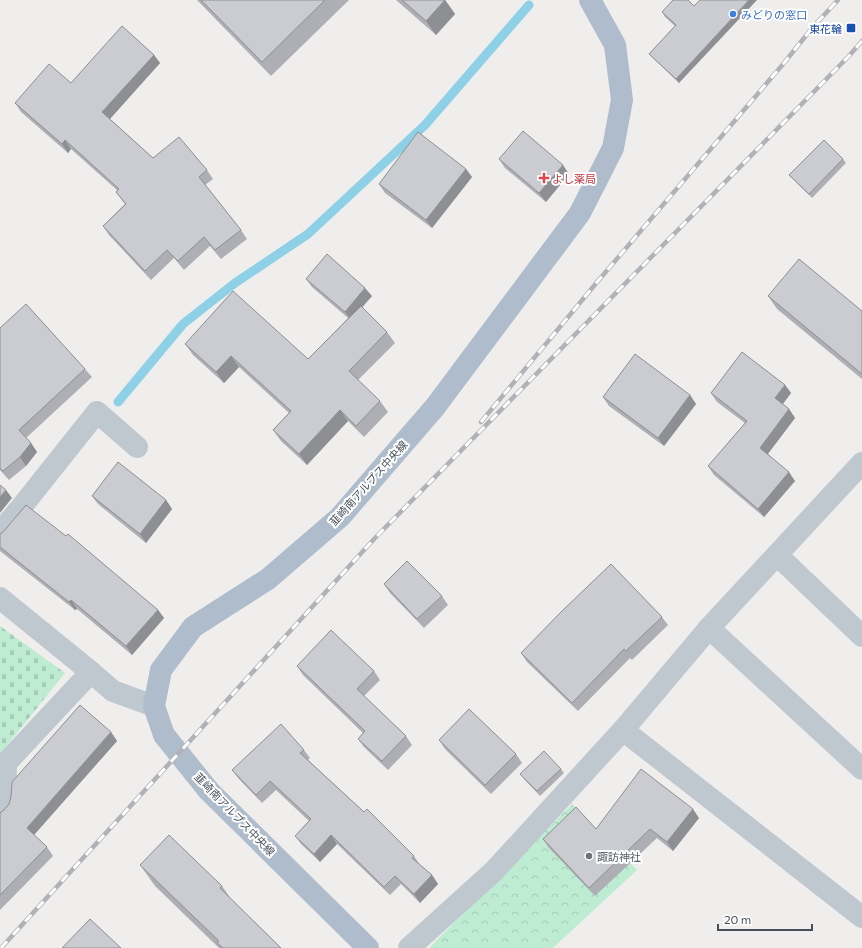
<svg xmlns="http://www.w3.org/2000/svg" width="862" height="948" font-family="Commissioner,'Noto Sans JP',sans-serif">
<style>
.forest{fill:url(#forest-crowns)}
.cemetery{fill:url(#cemetery-stones)}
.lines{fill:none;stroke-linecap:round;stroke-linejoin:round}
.stream{stroke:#8ed0e6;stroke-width:9}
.street{stroke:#bfc7cf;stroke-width:22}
.primary{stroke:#afbccb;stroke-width:22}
.rail-casing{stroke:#b0b2b7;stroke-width:4.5}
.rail{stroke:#fff;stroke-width:3;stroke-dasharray:9;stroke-linecap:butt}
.wall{fill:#aeafb5}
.shaded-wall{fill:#8d8f93}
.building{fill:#caccd2;stroke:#8d8f93}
.shop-dot{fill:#3f7fe0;stroke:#fff;stroke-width:1.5}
.transit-dot{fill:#1a4fb4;stroke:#fff;stroke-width:1.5}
.health-dot{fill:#e0444e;stroke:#fff;stroke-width:1.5}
.worship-dot{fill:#6b7280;stroke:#fff;stroke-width:1.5}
.labels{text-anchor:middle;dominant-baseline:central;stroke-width:4;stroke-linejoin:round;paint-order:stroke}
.shop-label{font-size:11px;fill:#366cbe;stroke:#fff;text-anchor:start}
.transit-label{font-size:11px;fill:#164399;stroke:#fff;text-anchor:end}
.health-label{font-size:11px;fill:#be3a42;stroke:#fff;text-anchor:start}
.street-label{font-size:11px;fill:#47505a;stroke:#fff}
.worship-label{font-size:11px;fill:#5b616d;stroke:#fff;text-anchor:start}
</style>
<defs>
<pattern id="forest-crowns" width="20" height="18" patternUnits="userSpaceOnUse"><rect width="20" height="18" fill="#beecd2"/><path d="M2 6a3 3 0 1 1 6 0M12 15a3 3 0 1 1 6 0" fill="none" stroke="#a5ccb7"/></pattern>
<pattern id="cemetery-stones" width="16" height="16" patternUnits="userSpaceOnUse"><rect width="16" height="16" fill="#beecd2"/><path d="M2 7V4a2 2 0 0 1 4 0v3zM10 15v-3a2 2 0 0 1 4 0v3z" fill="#a5ccb7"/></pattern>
</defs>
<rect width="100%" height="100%" fill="#f0eeed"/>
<path class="forest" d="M572 804 637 870 553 948H429Z"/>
<path class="cemetery" d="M0 626 65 673 0 754Z"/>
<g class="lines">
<path class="stream" d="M118 402 183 324 235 283 308 234 425 125 529 5"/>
<g class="street">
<path d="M0 532 19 510 97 412 137 447"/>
<path d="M777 555 862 636"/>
<path d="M0 598 91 672 113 691 154 706"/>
<path d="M709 628 862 769"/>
<path d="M623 730 862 917"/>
<path d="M0 811 5 805 6 763 91 672"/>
<path d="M409 948 494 871 623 730 709 628 862 463"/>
</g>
<path class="primary" d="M368 948 209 791 164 735 154 706 161 670 193 627 268 579 340 517 435 407 580 213 613 148 622 100 615 45 590 0"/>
<defs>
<g id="rail">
<path d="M481 422 598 281 784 63 812 28 838 0"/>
<path d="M1 948 375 538 848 57 862 41"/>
</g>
</defs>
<use href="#rail" class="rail-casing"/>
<use href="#rail" class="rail"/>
</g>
<g class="wall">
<path d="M197 0H349L271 76Z"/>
<path d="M396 0H445L455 14 436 35Z"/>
<path d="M688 0 679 83 653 58 649 54 675 26 665 17 662 12Z"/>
<path d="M154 55 160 63 110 119 153 158 207 170 213 179 205 185 241 230 247 239 221 259 210 246 184 270 174 258 151 280 109 235 103 226 125 204 116 192 117 190 71 149 68 153 21 112 15 103 71 83Z"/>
<path d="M499 159 569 174 546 202 505 168Z"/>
<path d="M843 159 846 163 812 198 789 175Z"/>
<path d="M466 169 472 177 432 228 385 193 379 184Z"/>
<path d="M306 279 372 296 362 307 387 332 395 343 358 380 380 401 388 412 364 437 348 421 307 465 281 441 273 430 289 413 239 367 224 383 193 355 185 344 308 359 348 318 312 287Z"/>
<path d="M768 296 862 311V379L777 309Z"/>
<path d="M0 328 85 369 92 377 26 438 31 443 37 452 26 466 9 480 0 470Z"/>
<path d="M785 385 791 393 783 404 789 409 795 418 768 454 795 481 764 517 714 475 708 466 745 423 717 402 711 393Z"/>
<path d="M690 395 696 404 664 446 609 406 603 397Z"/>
<path d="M92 496 166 500 172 509 146 543 98 504Z"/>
<path d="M0 534 158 610 164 618 132 655 77 609 75 610 0 551Z"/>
<path d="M384 584 442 596 448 605 424 628 390 593Z"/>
<path d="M662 617 668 625 632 660 630 658 578 711 527 662 521 653Z"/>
<path d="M297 666 374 671 380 680 364 696 406 736 412 745 388 770 364 747 358 739 363 733 303 675Z"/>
<path d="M111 732 117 741 34 835 47 847 53 856 0 910V813Z"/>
<path d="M439 740 516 754 522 763 491 794 445 749Z"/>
<path d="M304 750 310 758 308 760 364 812 414 856 420 865 432 875 438 884 420 903 401 884 390 895 337 844 320 862 301 844 295 836 309 821 276 790 262 803 238 778 232 770Z"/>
<path d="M561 769 564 773 540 796 524 779 520 774Z"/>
<path d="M699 818 673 851 657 838 595 896 549 848 543 839 596 829Z"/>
<path d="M140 865 222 886 231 899 281 948H219L155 886Z"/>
</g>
<g class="shaded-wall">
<path d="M445 0 455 14 436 35 426 21Z"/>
<path d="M749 0H757L679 83 676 79Z"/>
<path d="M154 55 160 63 108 121 102 112Z"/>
<path d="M65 140 71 149 68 153 62 144Z"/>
<path d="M563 165 569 174 546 202 539 193Z"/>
<path d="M466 169 472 177 432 228 426 220Z"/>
<path d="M365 288 372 296 351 320 345 312Z"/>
<path d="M231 356 239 367 224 383 216 372Z"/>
<path d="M785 385 791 393 781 406 775 398Z"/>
<path d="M690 395 696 404 664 446 658 438Z"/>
<path d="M789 409 795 418 766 456 760 448Z"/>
<path d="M340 410 348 421 307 465 299 454Z"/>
<path d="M31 443 37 452 26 466 20 457Z"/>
<path d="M789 472 795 481 764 517 758 509Z"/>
<path d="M6 490 12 498 0 513V497Z"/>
<path d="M166 500 172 509 146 543 140 534Z"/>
<path d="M71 600 77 609 75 610 69 602Z"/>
<path d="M158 610 164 618 132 655 126 646Z"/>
<path d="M111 732 117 741 33 836 27 828Z"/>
<path d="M693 809 699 818 673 851 667 842Z"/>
<path d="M331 835 337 844 320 862 314 854Z"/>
<path d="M432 875 438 884 420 903 414 894Z"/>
</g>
<g class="building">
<path d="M201 0H325L262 62Z"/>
<path d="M402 0H445L426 21Z"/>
<path d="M673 0H688L694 6 700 0H749L676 79 649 54 676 25 662 12Z"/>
<path d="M122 26 154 55 102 112 153 158 179 137 207 170 199 177 241 230 215 250 204 237 178 261 167 250 145 271 103 226 126 204 116 192 119 189 65 140 62 144 15 103 49 64 71 83Z"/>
<path d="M523 131 563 165 539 193 499 159Z"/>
<path d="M418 132 466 169 426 220 379 184Z"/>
<path d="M824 140 843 159 809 194 789 175Z"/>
<path d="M327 254 365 288 345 312 306 279Z"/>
<path d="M799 259 862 311V374L768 296Z"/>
<path d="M233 291 308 359 361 306 387 332 349 371 380 401 356 426 340 410 299 454 273 430 291 411 231 356 216 372 185 344Z"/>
<path d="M26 304 85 369 19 430 31 443 20 457 3 471 0 468V328Z"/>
<path d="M742 352 785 385 775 398 789 409 760 448 789 472 758 509 708 466 747 421 711 393Z"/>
<path d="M635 354 690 395 658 438 603 397Z"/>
<path d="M118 462 166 500 140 534 92 496Z"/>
<path d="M0 485 6 490 0 497Z"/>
<path d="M26 505 66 536 68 534 158 610 126 646 71 600 69 602 0 547V534L3 532Z"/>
<path d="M407 561 442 596 417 619 384 584Z"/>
<path d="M611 564 662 617 626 651 624 649 572 703 521 653 561 612Z"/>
<path d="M331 630 374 671 357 689 406 736 382 761 358 739 365 731 297 666Z"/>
<path d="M80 705 111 732 27 828 47 847 0 895V813L4 810 9 804 11 797 12 782Z"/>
<path d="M469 709 516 754 485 785 439 740Z"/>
<path d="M281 724 304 750 300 753 364 812 367 809 414 856 412 858 432 875 414 894 395 876 384 887 331 835 314 854 295 836 311 819 270 781 256 795 232 770Z"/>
<path d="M544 751 561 769 537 791 520 774Z"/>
<path d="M641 769 693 809 667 842 650 829 589 888 543 839 576 807 596 829Z"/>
<path d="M169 835 222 886 220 888 281 948H223L217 943 219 941 140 865Z"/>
<path d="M90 919 121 948H62Z"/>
</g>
<circle class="shop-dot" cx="733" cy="14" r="4"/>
<rect class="transit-dot" x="846" y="23" width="10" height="10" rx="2"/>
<path class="health-dot" d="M542 172h4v4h4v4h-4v4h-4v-4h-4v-4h4z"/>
<circle class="worship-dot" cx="589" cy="856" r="4"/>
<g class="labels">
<g class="shop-label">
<text x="741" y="14">みどりの窓口</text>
</g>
<g class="transit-label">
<text x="842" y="28">東花輪</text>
</g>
<g class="health-label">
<text x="552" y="178">よし薬局</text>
</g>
<g class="street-label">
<text transform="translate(368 483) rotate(-48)">韮崎南アルプス中央線</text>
<text transform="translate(235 814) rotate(46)">韮崎南アルプス中央線</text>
</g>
<g class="worship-label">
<text x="597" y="856">諏訪神社</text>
</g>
</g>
<path d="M718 924v6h94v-6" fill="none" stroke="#47505a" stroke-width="2"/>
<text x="724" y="924" font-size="12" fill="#47505a" stroke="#ffffff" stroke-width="3" paint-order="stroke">20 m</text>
</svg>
